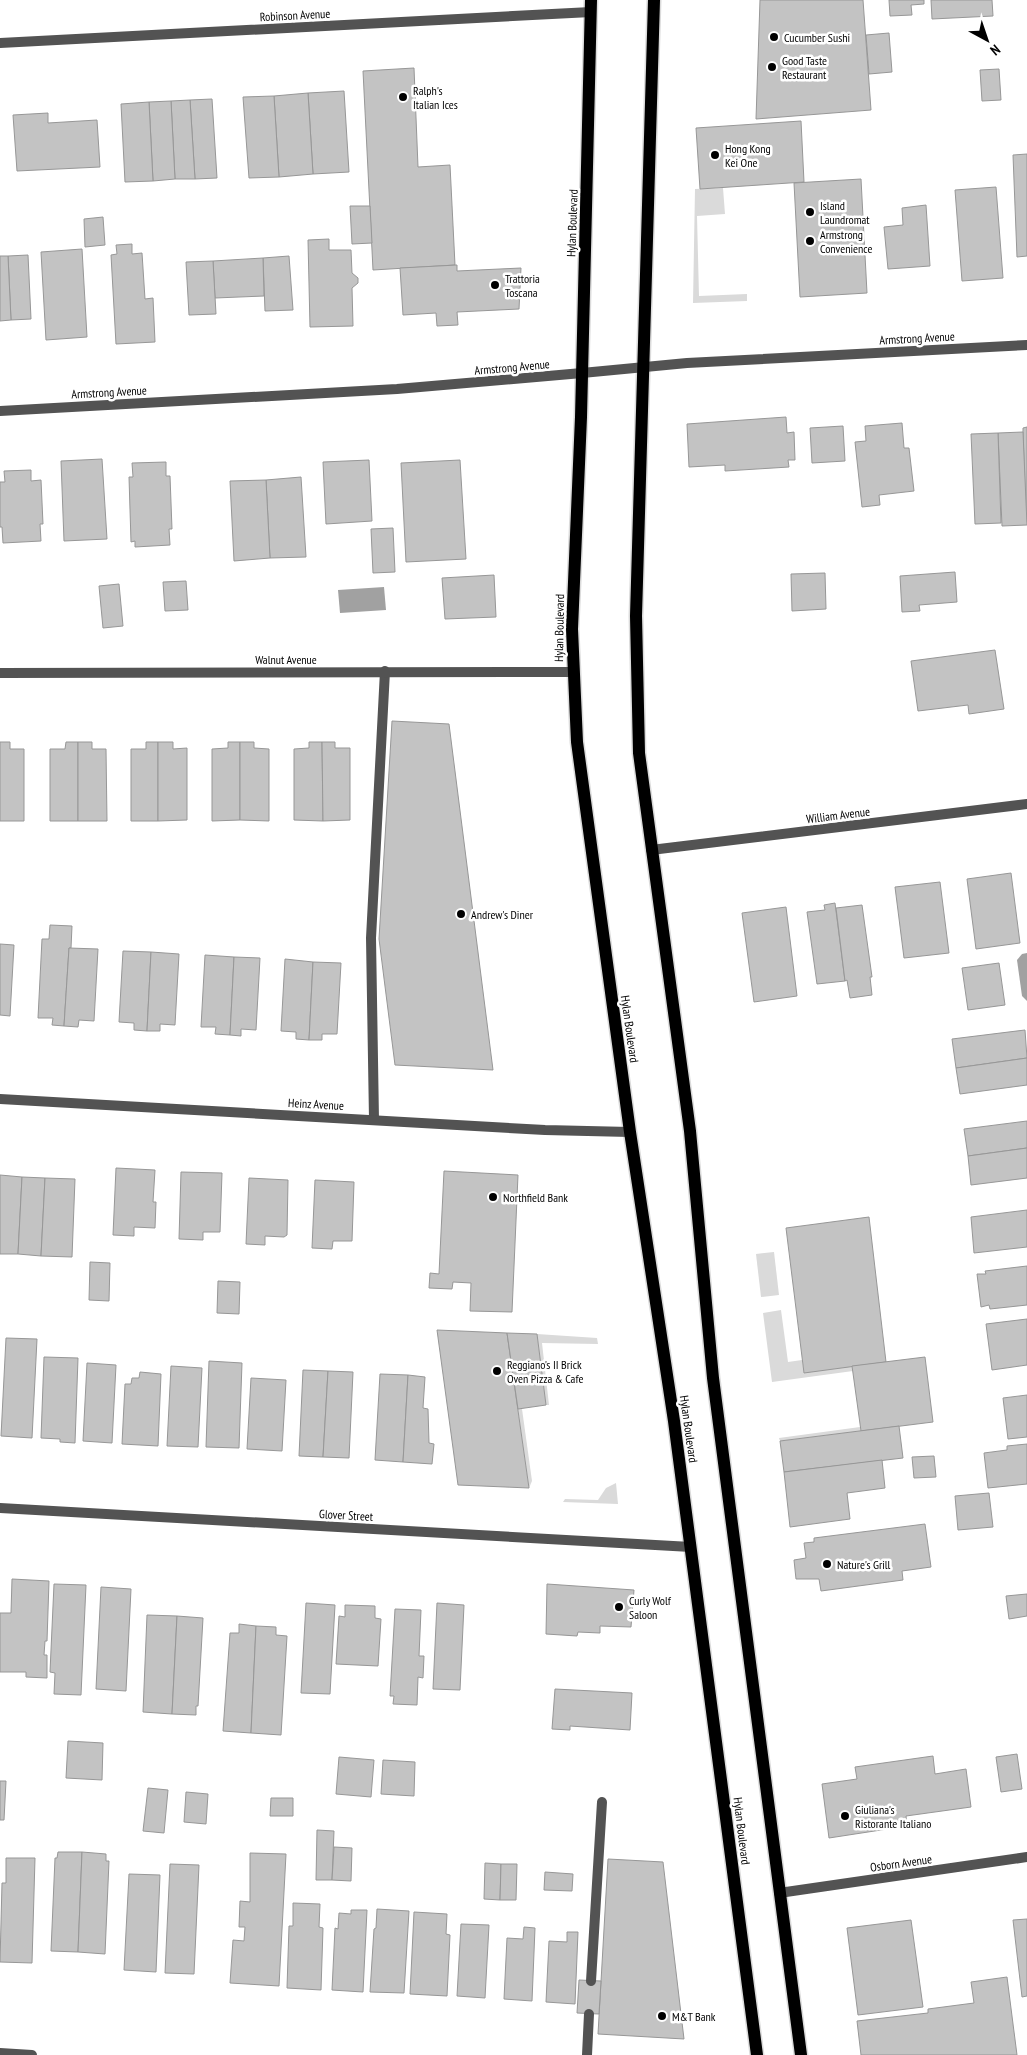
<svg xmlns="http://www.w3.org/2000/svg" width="1027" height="2055" font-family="'PT Sans Narrow',sans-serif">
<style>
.green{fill:#dadada}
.water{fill:#a1a1a1}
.building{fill:#c3c3c3;stroke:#979797}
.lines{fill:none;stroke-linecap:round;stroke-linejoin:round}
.primary-casing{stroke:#dbdbdb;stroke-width:15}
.service{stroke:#535353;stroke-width:10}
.minor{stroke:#535353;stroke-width:10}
.tertiary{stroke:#535353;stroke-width:10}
.primary{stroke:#000;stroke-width:12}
.poi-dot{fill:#000;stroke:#fff;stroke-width:2}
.labels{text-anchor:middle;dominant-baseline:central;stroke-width:5;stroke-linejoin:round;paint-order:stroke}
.street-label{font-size:12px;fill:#000;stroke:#fff}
.poi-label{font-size:12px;fill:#000;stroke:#fff;text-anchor:start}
</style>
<rect width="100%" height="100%" fill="#fff"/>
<g class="green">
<path d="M723 188 725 214 697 216 699 296 747 294V301L693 303 695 189Z"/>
<path d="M774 1252 779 1295 761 1297 756 1254Z"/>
<path d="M781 1310 788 1362 802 1360 804 1372 852 1366 853 1371 772 1382 763 1313Z"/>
<path d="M537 1334 597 1338 598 1344 542 1343 549 1405H546Z"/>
<path d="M518 1409H522L532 1481 529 1488Z"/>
<path d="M860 1427 861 1431 780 1441 779 1438Z"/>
<path d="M616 1483 618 1504 563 1502 565 1499 598 1500 606 1488Z"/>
</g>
<g class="water">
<path d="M384 587 386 610 340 613 338 590Z"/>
<path d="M1027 953V1001L1022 996 1017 960 1022 954Z"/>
</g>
<g class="building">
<path d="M760 0H863L871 110 756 119Z"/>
<path d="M889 0H924V4L911 5 912 15 890 16Z"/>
<path d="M931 0H992L993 16 932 19Z"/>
<path d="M889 33 892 72 869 74 866 35Z"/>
<path d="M414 68 418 167 450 165 455 265 373 270 363 71Z"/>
<path d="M999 69 1001 100 982 101 980 70Z"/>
<path d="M344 91 349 172 313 174 308 93Z"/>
<path d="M308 93 313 174 279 177 274 96Z"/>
<path d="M274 96 279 177 249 178 243 97Z"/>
<path d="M212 99 217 178 195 179 190 100Z"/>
<path d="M190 100 195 179H175L171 101Z"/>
<path d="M171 101 175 179 153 181 149 102Z"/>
<path d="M149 102 153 181 125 182 121 104Z"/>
<path d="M48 113V123L97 120 100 167 17 171 13 115Z"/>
<path d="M801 121 804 182 700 189 696 128Z"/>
<path d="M1027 154V256L1017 257 1013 155Z"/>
<path d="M861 179 867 293 800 297 794 183Z"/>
<path d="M996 187 1003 278 962 281 955 190Z"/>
<path d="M926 205 930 266 888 269 884 227 903 225 902 208Z"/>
<path d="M350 206H370L372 243 352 244Z"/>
<path d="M103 217 105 245 85 247 84 219Z"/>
<path d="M329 239V250H351L352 273 358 278V283L352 288 353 326 310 327 308 240Z"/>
<path d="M132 244V254L142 253 145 299 153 298 155 342 116 344 111 255 117 254 116 245Z"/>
<path d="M82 249 87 337 46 340 41 252Z"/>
<path d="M28 255 31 319 11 320 8 256Z"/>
<path d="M0 256H8L11 320 0 321Z"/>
<path d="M289 256 293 310 265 311 263 258Z"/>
<path d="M263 258 264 296 215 298 213 261Z"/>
<path d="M213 261 216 314 189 315 186 262Z"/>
<path d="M457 265V271L521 268 519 309 457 312 458 325 437 326 436 313 403 315 400 268Z"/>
<path d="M786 417 787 433 794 432 795 460H788L789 467 725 471V465L689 467 687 424Z"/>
<path d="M902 423 904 448H909L914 491 879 495 880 505 862 507 855 442 866 441 865 426Z"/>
<path d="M843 426 845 461 812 463 810 428Z"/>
<path d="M1027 427V522H1026L1023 432V428Z"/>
<path d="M1023 432 1027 525 1002 526 998 433Z"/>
<path d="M998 433 1001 523 975 524 971 434Z"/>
<path d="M102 459 107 539 64 541 61 461Z"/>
<path d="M369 460 372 521 326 524 323 462Z"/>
<path d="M460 460 466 559 406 562 401 463Z"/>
<path d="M166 462V476H170L172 529H169L170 545 135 547V541L131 542 129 477H133L132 463Z"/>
<path d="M31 470V481L41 480 43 524H40L41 541 3 543 2 527H0V482H5L4 471Z"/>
<path d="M301 477 306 557 270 558 266 480Z"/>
<path d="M266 480 270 558 234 561 230 481Z"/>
<path d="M393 528 395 572 373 573 371 529Z"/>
<path d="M955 572 957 602 919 605 920 611 902 612 900 576Z"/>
<path d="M825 573 826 609 792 611 791 574Z"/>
<path d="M494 575 496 617 445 619 442 578Z"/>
<path d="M186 581 188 610 165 611 163 582Z"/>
<path d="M119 584 123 626 103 628 99 586Z"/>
<path d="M995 650 1004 709 969 714 968 705 918 711 911 661Z"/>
<path d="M392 721 449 724 493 1070 395 1065 379 939Z"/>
<path d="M0 742H10V749H24V821H0Z"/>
<path d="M66 742H78V821H50V749H65Z"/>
<path d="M78 742H92V749H106L107 821H78Z"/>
<path d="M146 742H158V821H131V749H146Z"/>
<path d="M158 742H173V749L187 748V820L158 821Z"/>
<path d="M228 742H240V820L212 821V749L228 748Z"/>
<path d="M240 742H254V748L269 749V821L240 820Z"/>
<path d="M309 742H322L323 821 294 820V749L309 748Z"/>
<path d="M322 742H335V748H350V820L323 821Z"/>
<path d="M1011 873 1020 943 976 949 967 879Z"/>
<path d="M940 882 949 953 904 958 895 887Z"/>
<path d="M835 903 845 981 817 984 807 912 825 910 824 905Z"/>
<path d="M862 905 872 977H870L872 995 850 998 847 980 845 981 836 908Z"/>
<path d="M786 907 797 996 754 1002 742 913Z"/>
<path d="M50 925 72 926 71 948H69L64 1026 52 1025 53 1018H38L42 939H49Z"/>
<path d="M0 944 14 945 10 1016 0 1015Z"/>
<path d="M69 948 98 949 94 1021 79 1020 78 1027 64 1026Z"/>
<path d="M123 951 151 952 147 1031 134 1030V1023L119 1022Z"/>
<path d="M151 952 179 954 175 1025 160 1024V1031H147Z"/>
<path d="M205 955 234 957 230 1035 215 1034 216 1027H201Z"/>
<path d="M234 957 260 958 256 1030 241 1029V1036L230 1035Z"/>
<path d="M285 959 313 962 309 1040 296 1039V1032L281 1031Z"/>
<path d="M313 962 341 963 337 1034H322V1040H309Z"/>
<path d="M999 963 1005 1005 968 1010 962 968Z"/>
<path d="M1025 1030 1027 1058 956 1068 952 1039Z"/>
<path d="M1027 1058V1085L960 1094 956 1068Z"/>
<path d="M1027 1121V1148L968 1156 964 1129Z"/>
<path d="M1027 1148V1178L971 1185 968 1156Z"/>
<path d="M116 1168 155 1170 153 1202H156L155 1228 134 1227V1236L113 1235Z"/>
<path d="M444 1171 518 1175 512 1312 470 1311 471 1283 453 1282 452 1289 429 1288 430 1273 439 1274Z"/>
<path d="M181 1172 222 1173 220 1232H203V1240L179 1239Z"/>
<path d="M0 1175 22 1177 18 1254H0Z"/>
<path d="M22 1177 45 1178 41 1256 18 1254Z"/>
<path d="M45 1178 75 1179 72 1257 41 1256Z"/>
<path d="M249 1178 288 1180 287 1235 284 1237 265 1236V1245L246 1244Z"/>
<path d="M315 1180 354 1182 352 1241H333L332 1249 312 1248Z"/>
<path d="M1027 1210V1247L974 1253 971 1217Z"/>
<path d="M869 1217 886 1362 804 1373 786 1228Z"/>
<path d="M90 1262 110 1263 109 1301 89 1300Z"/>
<path d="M1027 1266V1305L990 1309 989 1305 981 1307 977 1274H986L985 1271Z"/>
<path d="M218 1281 240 1282 239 1314 217 1313Z"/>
<path d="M1027 1319V1365L992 1370 986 1324Z"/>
<path d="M437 1330 507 1333 529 1488 458 1485Z"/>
<path d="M507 1333 537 1334 546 1405 518 1409Z"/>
<path d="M6 1338 37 1339 32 1438 1 1436Z"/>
<path d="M44 1357 78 1358 75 1443 60 1442V1439L41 1438Z"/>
<path d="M925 1357 933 1422 861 1431 852 1366Z"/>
<path d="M209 1361 242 1363 239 1448 206 1447Z"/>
<path d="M87 1363 116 1365 112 1443 83 1441Z"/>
<path d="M171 1366 202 1368 198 1447 167 1446Z"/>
<path d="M303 1370 328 1371 323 1457 299 1456Z"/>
<path d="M328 1371 353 1372 349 1458 323 1457Z"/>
<path d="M140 1372 161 1374 158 1446 122 1444 125 1384H131L132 1378H139Z"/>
<path d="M380 1374 408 1375 403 1462 375 1460Z"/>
<path d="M408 1375 425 1377 423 1408 428 1409 429 1443 434 1444 432 1464 403 1462Z"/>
<path d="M251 1378 286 1380 282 1451 247 1449Z"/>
<path d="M1027 1395V1437L1008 1439 1003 1398Z"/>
<path d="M899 1426 903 1458 784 1472 780 1441Z"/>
<path d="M1027 1444V1484L988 1488 984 1453 1007 1450V1446Z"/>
<path d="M934 1456 936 1477 914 1478 912 1457Z"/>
<path d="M882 1460 885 1488 847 1493 850 1519 790 1527 784 1472Z"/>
<path d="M989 1493 993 1527 958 1530 955 1496Z"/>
<path d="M925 1524 931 1567 902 1571 903 1580 821 1591 819 1579H796L794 1560 806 1558 804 1543 814 1542V1538Z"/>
<path d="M12 1579 49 1581 47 1641H45L44 1655H47V1678L26 1677V1672H0V1613H11Z"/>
<path d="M54 1584 86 1585 81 1695 54 1694 55 1673 50 1672Z"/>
<path d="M547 1584 634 1590 631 1627 600 1626V1633L578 1632 577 1636 546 1634Z"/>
<path d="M101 1587 131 1589 126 1691 96 1689Z"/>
<path d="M1027 1594V1616L1009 1619 1006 1596Z"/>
<path d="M306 1603 335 1605 330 1694 301 1693Z"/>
<path d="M437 1603 464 1605 460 1690 433 1689Z"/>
<path d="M345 1605 375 1606V1618L381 1619 378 1666 336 1664 339 1616 345 1617Z"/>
<path d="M395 1609 421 1610 419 1656H424L423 1678 418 1677 417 1705 393 1704 394 1696H390Z"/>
<path d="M147 1615 177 1616 172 1714 143 1712Z"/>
<path d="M177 1616 203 1618 198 1706H196V1715L172 1714Z"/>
<path d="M239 1624 256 1626 251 1733 223 1731 230 1633H239Z"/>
<path d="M256 1626 276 1627V1635L287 1636 281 1735 251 1733Z"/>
<path d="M555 1689 632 1693 630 1730 570 1726V1730L552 1729Z"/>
<path d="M68 1741 103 1743 102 1780 66 1778Z"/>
<path d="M1017 1754 1022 1789 1001 1792 996 1757Z"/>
<path d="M933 1756 935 1774 966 1769 971 1807 906 1816 907 1826 829 1838 822 1784 857 1779 855 1767Z"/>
<path d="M339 1757 374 1760 371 1797 336 1794Z"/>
<path d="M383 1760 415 1762 414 1796 381 1794Z"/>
<path d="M0 1781H6L4 1820H0Z"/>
<path d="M148 1788 168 1790 164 1833 143 1831Z"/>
<path d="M186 1792 208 1794 206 1824 184 1822Z"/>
<path d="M271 1798H293V1816H270Z"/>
<path d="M317 1830 334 1831 332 1880H316Z"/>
<path d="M334 1847 352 1848 351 1881 332 1880Z"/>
<path d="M58 1852H82L78 1952 51 1951 55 1858H57Z"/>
<path d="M82 1852 106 1854V1861H109L105 1954 78 1952Z"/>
<path d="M250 1853 286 1854 279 1986 230 1983 233 1940 244 1941 245 1927H239L240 1901 250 1902Z"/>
<path d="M6 1858H35L32 1963 0 1962 2 1883H6Z"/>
<path d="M608 1859 663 1862 684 2039 598 2034Z"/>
<path d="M485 1863 501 1864 500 1900 484 1899Z"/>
<path d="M170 1864 199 1865 194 1974 165 1973Z"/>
<path d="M501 1864H517L516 1900H500Z"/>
<path d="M545 1872 573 1874 572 1891 544 1890Z"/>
<path d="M129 1874 160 1875 156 1972 124 1970Z"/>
<path d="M293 1903 320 1904 319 1927 323 1928 321 1990 287 1988 289 1926H293Z"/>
<path d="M377 1909 409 1911 404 1993 370 1992 374 1929 376 1928Z"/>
<path d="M351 1910H367L363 1992 332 1990 335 1928 338 1929 339 1913 351 1914Z"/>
<path d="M414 1912 447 1914 446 1934 450 1935 447 1996 410 1994Z"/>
<path d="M1027 1919V1996L1022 1997 1013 1920Z"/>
<path d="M911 1920 923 2007 858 2015 847 1928Z"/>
<path d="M461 1924 489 1925 485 1998 457 1996Z"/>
<path d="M524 1927 535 1928 532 2001 504 1999 507 1938 523 1939Z"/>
<path d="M567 1932H578L575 2004 546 2002 549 1941 567 1942Z"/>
<path d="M1007 1977 1017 2055H861L857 2021 928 2013V2009L974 2003 971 1982Z"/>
<path d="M579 1980 601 1981 599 2014 577 2013Z"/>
</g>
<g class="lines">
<defs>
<g id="primary">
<path d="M591 0 581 417 572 629 577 742 630 1132 674 1421 757 2055"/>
<path d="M654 0 636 616 639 753 690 1131 713 1378 801 2055"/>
</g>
</defs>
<use href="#primary" class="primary-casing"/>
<g class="service">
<path d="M374 1120 371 938 385 671"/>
<path d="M591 1981 602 1802"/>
<path d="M587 2055 589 2014"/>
</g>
<g class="minor">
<path d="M0 43 591 12"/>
<path d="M0 411 397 389 582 373"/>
<path d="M0 673 573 672"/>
<path d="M651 850 1027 804"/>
<path d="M0 1099 545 1130 630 1132"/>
<path d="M0 1508 691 1547"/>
<path d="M779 1893 1027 1857"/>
<path d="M0 2053 32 2055"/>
</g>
<path class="tertiary" d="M582 373 687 363 1027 345"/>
<use href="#primary" class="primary"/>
</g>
<g class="poi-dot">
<circle cx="774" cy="37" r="5"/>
<circle cx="772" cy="67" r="5"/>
<circle cx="403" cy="97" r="5"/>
<circle cx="715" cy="155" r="5"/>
<circle cx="810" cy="212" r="5"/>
<circle cx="810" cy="241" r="5"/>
<circle cx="495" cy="285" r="5"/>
<circle cx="461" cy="914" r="5"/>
<circle cx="493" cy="1197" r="5"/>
<circle cx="497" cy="1371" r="5"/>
<circle cx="827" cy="1564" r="5"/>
<circle cx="619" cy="1607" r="5"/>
<circle cx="845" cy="1816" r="5"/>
<circle cx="662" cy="2016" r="5"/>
</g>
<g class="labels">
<g class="street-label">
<text transform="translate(295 15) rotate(-3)">Robinson Avenue</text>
<text transform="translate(572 223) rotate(-88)">Hylan Boulevard</text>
<text transform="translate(917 338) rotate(-3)">Armstrong Avenue</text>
<text transform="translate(512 367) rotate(-5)">Armstrong Avenue</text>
<text transform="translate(109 392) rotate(-3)">Armstrong Avenue</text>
<text transform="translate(559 628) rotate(-89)">Hylan Boulevard</text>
<text x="286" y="659">Walnut Avenue</text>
<text transform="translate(838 815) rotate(-7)">William Avenue</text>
<text transform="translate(630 1029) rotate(82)">Hylan Boulevard</text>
<text transform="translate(316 1104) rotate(3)">Heinz Avenue</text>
<text transform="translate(689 1429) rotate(82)">Hylan Boulevard</text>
<text transform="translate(346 1515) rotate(3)">Glover Street</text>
<text transform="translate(742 1831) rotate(83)">Hylan Boulevard</text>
<text transform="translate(901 1863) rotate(-8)">Osborn Avenue</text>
</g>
<g class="poi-label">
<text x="784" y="37">Cucumber Sushi</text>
<text x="782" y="60">Good Taste<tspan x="782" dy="14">Restaurant</tspan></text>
<text x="413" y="90">Ralph's<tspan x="413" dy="14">Italian Ices</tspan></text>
<text x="725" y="148">Hong Kong<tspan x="725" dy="14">Kei One</tspan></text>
<text x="820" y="205">Island<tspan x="820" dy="14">Laundromat</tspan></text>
<text x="820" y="234">Armstrong<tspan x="820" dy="14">Convenience</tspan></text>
<text x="505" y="278">Trattoria<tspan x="505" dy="14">Toscana</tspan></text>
<text x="471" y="914">Andrew's Diner</text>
<text x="503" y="1197">Northfield Bank</text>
<text x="507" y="1364">Reggiano's II Brick<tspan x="507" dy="14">Oven Pizza &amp; Cafe</tspan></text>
<text x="837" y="1564">Nature's Grill</text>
<text x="629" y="1600">Curly Wolf<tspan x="629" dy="14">Saloon</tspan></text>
<text x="855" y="1809">Giuliana's<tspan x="855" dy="14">Ristorante Italiano</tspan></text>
<text x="672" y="2016">M&amp;T Bank</text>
</g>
</g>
<g transform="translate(987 40) rotate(140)" stroke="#ffffff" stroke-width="4" paint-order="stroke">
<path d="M0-4L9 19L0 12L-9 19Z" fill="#000000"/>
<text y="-8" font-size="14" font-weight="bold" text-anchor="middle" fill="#000000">N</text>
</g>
</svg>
